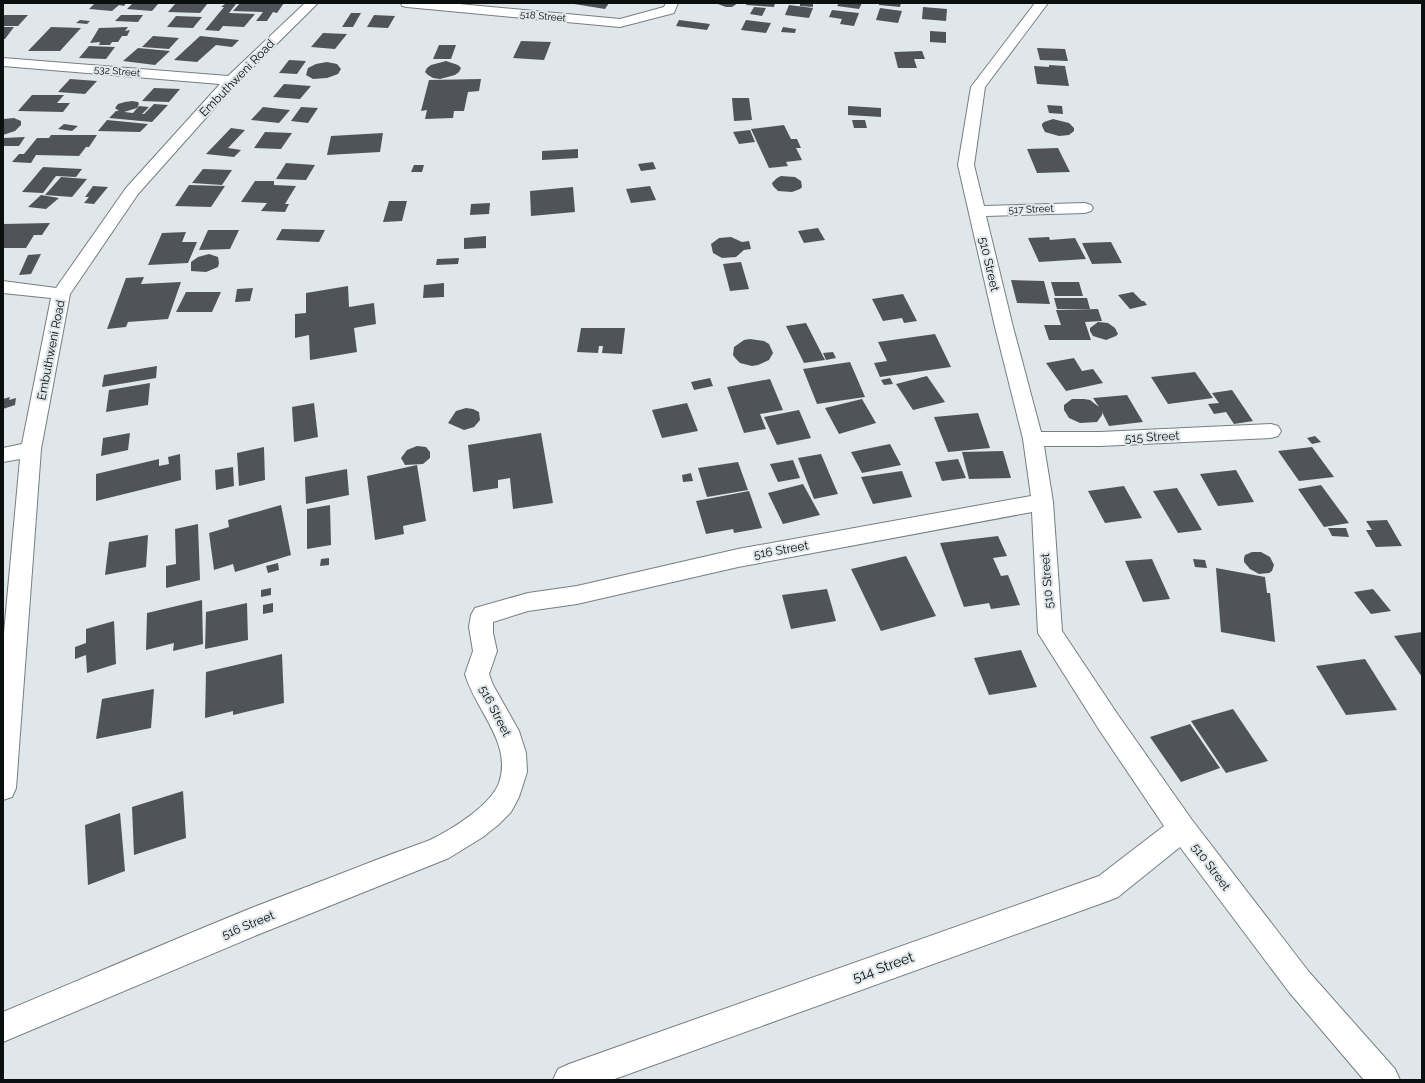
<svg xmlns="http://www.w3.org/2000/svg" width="1425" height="1083" font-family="Raleway,sans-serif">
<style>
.building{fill:#505458}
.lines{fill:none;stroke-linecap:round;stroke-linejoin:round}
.minor-casing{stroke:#777e80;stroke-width:2}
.minor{fill:#fff;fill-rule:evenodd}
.labels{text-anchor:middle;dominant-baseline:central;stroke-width:4;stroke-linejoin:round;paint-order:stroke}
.far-street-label{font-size:10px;fill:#0c0f0f;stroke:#dfe7ea}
.street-label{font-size:12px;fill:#0c0f0f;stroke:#dfe7ea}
.near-street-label{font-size:14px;fill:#0c0f0f;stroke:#dfe7ea}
</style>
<rect width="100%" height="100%" fill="#dfe7ea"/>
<g class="building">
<path d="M95 3H126L124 6 119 5 112 11 89 9Z"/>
<path d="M133 3H159L152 11 127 9Z"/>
<path d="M184 3H208L200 13 168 12 175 4H182Z"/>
<path d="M240 3H284L277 13 273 12 267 21H256L263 12 233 11Z"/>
<path d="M568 3H609L605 9Z"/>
<path d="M715 3H738L732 7H726Z"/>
<path d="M747 3H775L774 7 746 5Z"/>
<path d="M800 3H813V7L800 6Z"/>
<path d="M839 3H862L859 9 837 6Z"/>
<path d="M879 3H901L900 7 879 5Z"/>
<path d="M225 4H236L229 13 255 14 244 27 223 26 219 31 205 30 224 7H221Z"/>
<path d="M789 5 813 8 809 18 785 15Z"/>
<path d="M754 7 766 8 762 16 750 14Z"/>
<path d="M923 7 947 9 946 21 922 19Z"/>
<path d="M880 8 902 11 898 23 876 20Z"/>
<path d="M832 10 859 13 854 26 840 24 842 19 829 17Z"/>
<path d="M351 13H361L353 27H342Z"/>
<path d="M3 15H28L18 26H3Z"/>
<path d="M121 15H143L138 22 115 21Z"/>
<path d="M374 15 395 16 388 28 367 27Z"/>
<path d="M176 16 202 17 193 28 167 27Z"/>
<path d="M80 20 90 21 87 24 76 23Z"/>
<path d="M679 20 710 24 707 30 676 26Z"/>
<path d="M746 20 771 23 766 33 741 30Z"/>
<path d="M3 27H14L5 39H3Z"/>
<path d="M51 27 81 28 60 51H28Z"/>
<path d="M128 27 125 31 130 30 127 36H122L118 42H112L110 45H99L100 42 90 43 99 28Z"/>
<path d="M783 27 796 29 795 33 781 32Z"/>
<path d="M930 31 946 32V43L930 42Z"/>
<path d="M323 33 347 34 335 49 311 47Z"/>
<path d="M153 36 179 38 169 49 142 47Z"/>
<path d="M200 36 239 40 232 47 216 45 197 62 174 60Z"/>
<path d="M521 41 551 42 544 60 513 58Z"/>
<path d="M439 45H456L451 59H433Z"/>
<path d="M89 46 115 47 106 59 79 58Z"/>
<path d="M138 48 170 51 155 65 123 61Z"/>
<path d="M1037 48 1065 49 1068 61 1040 60Z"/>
<path d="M922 51 925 59H914L917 68H898L894 52Z"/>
<path d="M289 60 306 61 297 74 279 73Z"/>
<path d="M446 61 458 65 461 68 459 72 455 75 440 79 433 78 428 75 425 72 427 68 431 65Z"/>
<path d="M327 62 337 64 341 69 338 74 327 78 313 79 306 75 308 68 316 64Z"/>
<path d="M1049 65 1065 66 1069 86 1037 84 1034 66 1049 67Z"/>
<path d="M70 79 97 81 85 94 58 92Z"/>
<path d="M481 79 479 91 468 92 464 111H454L453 118 425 119 427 110 421 111 429 80Z"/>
<path d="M284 84 311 86 300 99 273 97Z"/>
<path d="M154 88 180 89 169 102 142 101Z"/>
<path d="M32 95H64L57 103H70L63 112 18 111Z"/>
<path d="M732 98H749L752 120 734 121Z"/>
<path d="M132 101 138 102 139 104 137 108 124 112 133 113 139 106 149 107 142 114H144L154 104 168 105 152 122 109 118 116 111H119L115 108 118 104 125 102Z"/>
<path d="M1047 105 1062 106 1063 114 1049 113Z"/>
<path d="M848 106 881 108V117L848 115Z"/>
<path d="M263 107 290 110 279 123 251 120Z"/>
<path d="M301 107 318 108 308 123 291 121Z"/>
<path d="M14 118 21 121V125L15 131 3 135V119Z"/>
<path d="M1053 119 1069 123 1074 128V131L1069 135 1059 136 1045 132 1042 126V124L1044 122Z"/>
<path d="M107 120 148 124 140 132 98 131Z"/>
<path d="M852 120H865L867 128H854Z"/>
<path d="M64 124 78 126 72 131 58 129Z"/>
<path d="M784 125 791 139H797L801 148H796L802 160 786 162 788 166 769 168 751 129Z"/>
<path d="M231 128 245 130 228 148 241 150 234 157 206 154Z"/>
<path d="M750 130 755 142 739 144 733 132Z"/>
<path d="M265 132 292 133 281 149 254 148Z"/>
<path d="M383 133 380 152 327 155 331 136Z"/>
<path d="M51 135H97L89 147H86L79 156 36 155 31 163 12 162 19 154H24L37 138H49Z"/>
<path d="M25 137 19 146H3V138Z"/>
<path d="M1058 148 1070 172 1037 173 1027 149Z"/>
<path d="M578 149V158L542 160V151Z"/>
<path d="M653 162 656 169 641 171 638 164Z"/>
<path d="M286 163 315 165 306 180 276 179Z"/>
<path d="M414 165H424L422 172H411Z"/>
<path d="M43 167 82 169 76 177 56 176 43 193 22 192Z"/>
<path d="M203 169 232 170 222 185 192 183Z"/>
<path d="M781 176 795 177 801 181 802 187 800 189 792 192 778 191 773 186 772 183 777 178Z"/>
<path d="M61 177 87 179 72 197 45 195Z"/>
<path d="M255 181H274V185L296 186 285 204H289L285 212 261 211 267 203 241 202Z"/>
<path d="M189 185 225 186 211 207 175 206Z"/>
<path d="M93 186 108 187 94 204 84 203 89 197H85Z"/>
<path d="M650 186 656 200 631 203 626 189Z"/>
<path d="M573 187 575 212 531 216 530 191Z"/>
<path d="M41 195 59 198 46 209 28 207Z"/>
<path d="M389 201H407L402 221 383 222Z"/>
<path d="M490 203 489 214 470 215 471 204Z"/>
<path d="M50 223 42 235H34L26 248H3V224Z"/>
<path d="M818 228 825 240 804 243 798 231Z"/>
<path d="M282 229 325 230 319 242 276 240Z"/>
<path d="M208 230H239L230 249 199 250Z"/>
<path d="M186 232 182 242H197L188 263 148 265 162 233Z"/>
<path d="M486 236V248L464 249V238Z"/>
<path d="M731 237 742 242 749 241 751 249 744 250 736 257 722 258 713 253 711 244 719 238Z"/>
<path d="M1049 237 1050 240 1075 238 1086 259 1039 262 1028 238Z"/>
<path d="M1111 242 1122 263 1092 264 1082 243Z"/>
<path d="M41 254 31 274 19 275 28 255Z"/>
<path d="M209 254 218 257 219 263 218 267 206 272 191 271V262L198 257Z"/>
<path d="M459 258 458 264 436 265 437 259Z"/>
<path d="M741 262 749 289 730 291 723 264Z"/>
<path d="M144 277 141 284 181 282 168 319 128 322 126 327 107 329 126 278Z"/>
<path d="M1011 280 1044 281 1050 304 1017 303Z"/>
<path d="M1051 282H1079L1083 296H1055Z"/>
<path d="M444 283V297L423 298 424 285Z"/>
<path d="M348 286 349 307 374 303 376 324 354 328 357 352 310 360 309 335 295 338V314L306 313V293Z"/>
<path d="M253 288 250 301 235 302 237 289Z"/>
<path d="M186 292H221L212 312H176Z"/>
<path d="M1133 292 1142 301H1144L1147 305 1130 309 1118 295Z"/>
<path d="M903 294 917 321 904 323 902 318 883 321 872 299Z"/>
<path d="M1054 298H1087L1090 309H1057Z"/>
<path d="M1098 309 1102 321 1085 322 1091 340H1049L1044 325H1061L1056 310Z"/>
<path d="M1098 322 1108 323 1115 328 1118 334 1116 336 1106 340 1093 336 1090 331V328Z"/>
<path d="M806 323 825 360 804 363 786 326Z"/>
<path d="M581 328H625L622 354 602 353 603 346H599L598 353 577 352Z"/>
<path d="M935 334 951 367 880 377 874 363 887 361 878 342Z"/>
<path d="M750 339 764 341 769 344 773 353 769 360 758 365 752 366 740 363 736 359 733 355 734 347 744 340Z"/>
<path d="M833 352 836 358 826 360 823 353Z"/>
<path d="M1074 358 1082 371 1093 369 1103 383 1066 391 1046 363Z"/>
<path d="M850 362 865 397 817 404 803 369Z"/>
<path d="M157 366 156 378 102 387 104 375Z"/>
<path d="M1195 372 1213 398 1168 404 1151 377Z"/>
<path d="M927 376 945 402 913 410 896 384Z"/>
<path d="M710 378 713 386 694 390 691 382Z"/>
<path d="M890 378 893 384 884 385 881 380Z"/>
<path d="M770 379 783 410 760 414 766 429 744 433 727 387Z"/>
<path d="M150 383 148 405 106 412 109 390Z"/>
<path d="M1232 390 1253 421 1234 424 1226 412 1214 414 1208 404 1219 403 1212 393Z"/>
<path d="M1127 395 1143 422 1109 426 1102 412V415L1097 422 1080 423 1069 418 1064 410V405L1072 399H1084L1090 400 1099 407 1093 398Z"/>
<path d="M10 397 9 400 16 398 15 405 3 409V399Z"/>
<path d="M862 399 876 423 839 434 825 408Z"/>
<path d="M314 403 318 437 294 442 292 407Z"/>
<path d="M687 403 698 431 662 438 652 410Z"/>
<path d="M466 408 473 409 479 412 480 420 474 427 464 430 448 423 456 411Z"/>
<path d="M799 410 811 438 777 445 764 417Z"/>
<path d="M978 413 990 448 948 452 934 417Z"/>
<path d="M130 433 128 450 101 456 103 438Z"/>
<path d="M541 433 553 503 513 509 510 478 498 480V488L473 492 468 445Z"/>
<path d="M1315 436 1321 442 1312 444 1307 438Z"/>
<path d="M890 444 901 465 862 473 851 452Z"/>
<path d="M417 446 426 447 430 452V458L423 464 405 465 401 458 407 450Z"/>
<path d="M264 447 265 480 239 486 237 453Z"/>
<path d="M1312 447 1334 477 1299 481 1278 451Z"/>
<path d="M1003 451 1011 478 969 479 962 452Z"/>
<path d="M180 454 181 480 96 501V474L159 459V466L169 464 168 457Z"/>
<path d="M821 454 838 494 814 499 798 458Z"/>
<path d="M958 459 966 478 942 481 935 462Z"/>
<path d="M793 460 800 478 778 482 770 464Z"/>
<path d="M738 462 748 490 707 497 698 468Z"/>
<path d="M417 465 426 521 403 526 404 534 375 540 367 476Z"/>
<path d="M233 467 234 486 216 490 215 470Z"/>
<path d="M347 469 349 495 306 504 305 477Z"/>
<path d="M1236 470 1254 502 1218 506 1200 474Z"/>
<path d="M902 471 912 497 873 504 861 477Z"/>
<path d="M691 473 693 481 683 482 682 475Z"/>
<path d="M803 484 820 515 783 524 768 493Z"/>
<path d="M1321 485 1349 523 1324 527 1298 489Z"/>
<path d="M1124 486 1142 518 1105 523 1088 491Z"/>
<path d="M1177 488 1202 530 1178 533 1153 491Z"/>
<path d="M749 491 762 528 734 533 733 529 706 534 696 501Z"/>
<path d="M281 505 291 555 235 572 233 564 214 570 209 533 229 527 228 520Z"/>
<path d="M330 505 331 545 307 549V509Z"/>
<path d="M1387 520 1402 546 1376 547 1366 530H1372L1366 521Z"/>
<path d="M198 524 200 580 166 588V566L176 564 175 529Z"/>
<path d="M1328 528H1346L1349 537 1332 536Z"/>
<path d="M148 535 146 567 105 575 109 542Z"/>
<path d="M998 536 1007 556 993 558 1001 576 1008 575 1020 605 991 609 989 603 964 607 940 543Z"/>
<path d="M1252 552H1261L1270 557 1274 565 1272 571 1269 573 1259 574 1250 569 1244 562V558L1245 555Z"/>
<path d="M906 556 936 616 881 631 851 569Z"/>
<path d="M329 558V565L320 566 321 559Z"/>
<path d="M1152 559 1170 599 1143 602 1125 561Z"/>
<path d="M1193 559 1205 560 1207 568 1195 567Z"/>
<path d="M278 563 279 570 268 573 266 566Z"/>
<path d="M1216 568 1265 577 1267 593H1270L1275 642 1221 632Z"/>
<path d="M271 588V595L261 597V590Z"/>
<path d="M827 589 836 621 791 629 782 595Z"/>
<path d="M1373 589 1391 611 1371 614 1354 592Z"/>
<path d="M202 600 203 644 173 651 174 643 146 650 147 613Z"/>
<path d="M247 603 248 640 205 649 206 612Z"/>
<path d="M273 603V612L263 614V605Z"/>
<path d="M114 621 116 664 87 673 86 655 75 659V647L86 643V629Z"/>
<path d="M1422 632V677L1394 636Z"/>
<path d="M1021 650 1037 687 989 695 974 658Z"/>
<path d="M282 654 284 703 233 715V711L205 718 206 672Z"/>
<path d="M1365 659 1397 710 1346 715 1316 666Z"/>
<path d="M154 689 151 728 96 739 102 699Z"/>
<path d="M1233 709 1268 761 1226 773 1191 721Z"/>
<path d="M1190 724 1220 768 1181 782 1150 737Z"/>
<path d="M183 791 186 838 134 855 132 807Z"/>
<path d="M120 813 125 871 88 885 85 825Z"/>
</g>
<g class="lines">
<defs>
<g id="minor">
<path d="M305 3H318L236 84 138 194 70 294 41 449 16 788 12 797 3 800V644L20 459 3 462V448L22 444 51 298 3 293V281L56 288 126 188 220 84 3 66V58L228 76Z"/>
<path d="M401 3H448L620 19 664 7 666 3H678L674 13 620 27 407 7 402 6Z"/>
<path d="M1035 3H1048L985 87 974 165 984 206 1085 203 1091 205 1093 208 1091 211 1085 213 986 216 1013 327 1041 432H1100L1271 424 1278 426 1281 431 1278 436 1271 438 1100 446H1044L1053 502 1062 631 1118 715 1192 820 1309 972 1395 1069 1400 1080H1364L1289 992 1180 847 1118 897 1108 901 612 1080H553L558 1069 569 1064 1099 876 1164 826 1100 731 1038 633 1032 512 738 567 577 604 528 611 493 622V633L497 651 489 674 493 685 519 731 526 753 527 772 519 797 511 812 498 825 483 837 449 858 257 935 3 1042V1012C87 977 170 941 254 907 295 891 336 876 376 860 394 853 412 847 430 840 451 830 490 806 499 783 513 743 475 710 465 674L473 651 469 627 471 615 475 608 528 593 577 586 738 549 1031 496 1023 439 995 327 958 165 971 87Z"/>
</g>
</defs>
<use href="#minor" class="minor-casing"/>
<use href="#minor" class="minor"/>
</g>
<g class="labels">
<g class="far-street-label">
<text transform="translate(543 16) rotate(5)">518 Street</text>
<text transform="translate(117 71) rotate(5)">532 Street</text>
<text transform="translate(1031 209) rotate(-2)">517 Street</text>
</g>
<g class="street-label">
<text transform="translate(237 78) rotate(-46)">Embuthweni Road</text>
<text transform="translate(989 264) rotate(77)">510 Street</text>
<text transform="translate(51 350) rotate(-79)">Embuthweni Road</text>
<text transform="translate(1152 437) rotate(-3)">515 Street</text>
<text transform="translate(781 550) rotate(-10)">516 Street</text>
<text transform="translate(1047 581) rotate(-94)">510 Street</text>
<text transform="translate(495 711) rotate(63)">516 Street</text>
<text transform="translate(1211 867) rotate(53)">510 Street</text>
<text transform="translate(248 925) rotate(-22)">516 Street</text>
</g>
<g class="near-street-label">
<text transform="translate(883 967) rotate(-20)">514 Street</text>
</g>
</g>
<rect width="1425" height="1083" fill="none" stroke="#0c0f0f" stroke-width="8"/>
</svg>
